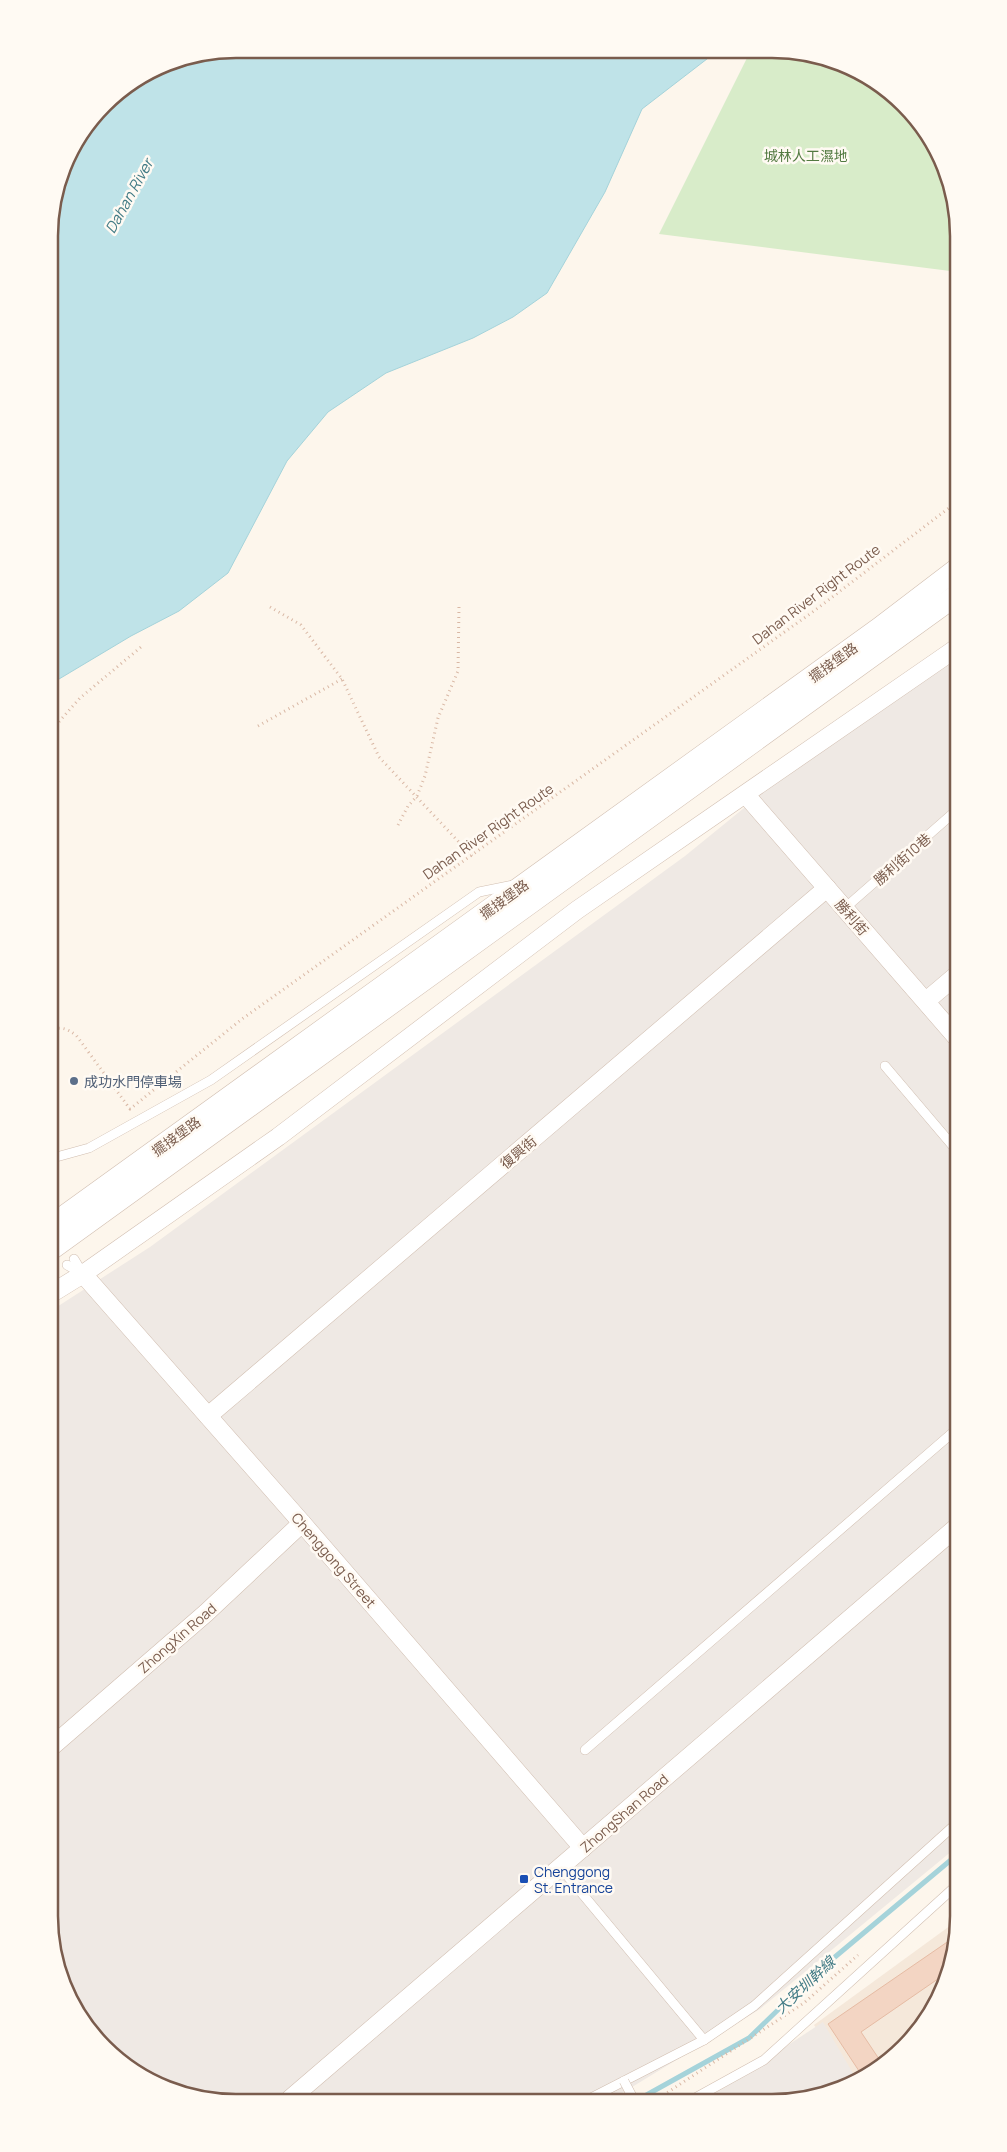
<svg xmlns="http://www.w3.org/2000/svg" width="1007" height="2152" font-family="Manrope,'Noto Sans TC',sans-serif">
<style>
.residential{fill:#f5e8da}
.industrial{fill:#efe9e4}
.green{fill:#d8ecc9}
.water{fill:#bfe3e8;stroke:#a5d3da}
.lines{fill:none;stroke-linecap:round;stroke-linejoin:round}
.stream{stroke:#a5d3da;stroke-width:5}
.building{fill:#f3d5c3;stroke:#e6bba3}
.service-casing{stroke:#d1beb0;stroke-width:10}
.minor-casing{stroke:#d1beb0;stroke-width:19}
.tertiary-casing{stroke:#d1beb0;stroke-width:22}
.path{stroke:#d9b8a5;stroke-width:3;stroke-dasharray:1 4;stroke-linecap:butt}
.service{stroke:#fff;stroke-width:9}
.minor{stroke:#fff;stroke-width:18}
.tertiary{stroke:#fff;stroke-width:21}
.service-bridge-casing{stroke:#d1beb0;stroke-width:10;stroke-linecap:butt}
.service-bridge{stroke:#fff;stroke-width:9}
.service-dot{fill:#5c6f8a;stroke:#fffaf3;stroke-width:2}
.transit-dot{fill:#1a4fb4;stroke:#fffaf3;stroke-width:2}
.labels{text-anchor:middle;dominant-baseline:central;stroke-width:5;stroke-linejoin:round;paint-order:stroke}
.park-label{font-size:14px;fill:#537a41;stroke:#fffaf3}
.street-label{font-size:14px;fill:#7a5c4d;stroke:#fffaf3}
.service-label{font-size:14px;fill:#4e5e75;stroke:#fffaf3;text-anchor:start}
.transit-label{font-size:14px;fill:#164399;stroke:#fffaf3;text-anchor:start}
.water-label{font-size:15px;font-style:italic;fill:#437c86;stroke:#fffaf3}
.rim{fill:none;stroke:#7a5c4d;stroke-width:2.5}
</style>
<rect width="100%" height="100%" fill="#fdf6ec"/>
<path class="residential" d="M958 1920V1929L944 1988 912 2039 875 2072 857 2080 814 2025Z"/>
<g class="industrial">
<path d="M958 634V1846L760 2009 614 2098 200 2100 153 2084 112 2057 80 2020 55 1965 49 1916V1312L150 1247 685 856Z"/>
<path d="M823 2022 857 2080 820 2097H709Z"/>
</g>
<path class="green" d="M750 52H807L854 68 895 95 933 142 952 187 958 236V272L659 234Z"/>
<path class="water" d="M236 49 716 52 642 109 605 192 547 293 513 317 473 338 386 373 328 412 287 461 228 573 179 611 131 636 49 685V223L68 153 112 95 165 63Z"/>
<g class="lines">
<path class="stream" d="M641 2098 749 2038 817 1972 958 1854"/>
</g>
<path class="building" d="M956 1936 948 1972 861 2032 883 2065 875 2072 863 2077 828 2024Z"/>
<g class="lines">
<defs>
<g id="service">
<path d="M845 908 958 809"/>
<path d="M885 1066 958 1152"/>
<path d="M49 1159 89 1148 211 1080 479 892 513 885"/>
<path d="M74 1259 83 1274"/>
<path d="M67 1265 83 1274"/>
<path d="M585 1750 958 1428"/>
<path d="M560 1867 704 2040"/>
<path d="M697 2097 764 2060 958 1884"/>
<path d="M591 2098 704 2040 754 2006 958 1822"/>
</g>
<g id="minor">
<path d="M746 795 958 1039"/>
<path d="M926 1001 958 974"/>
<path d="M83 1274 302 1523 583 1848"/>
<path d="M49 1295 83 1274 278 1137 577 910 958 647"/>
<path d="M208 1416 827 888"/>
<path d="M49 1749 206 1613 302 1523"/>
<path d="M290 2099 958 1526"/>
</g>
<g id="tertiary">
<path d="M49 1227 878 629 958 568"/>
<path d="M49 1251 958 594"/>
</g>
</defs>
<use href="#service" class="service-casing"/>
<use href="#minor" class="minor-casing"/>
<use href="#tertiary" class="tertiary-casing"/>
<g class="path">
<path d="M270 607 301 625 342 679 379 757 472 856"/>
<path d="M258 726 342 679"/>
<path d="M49 733 80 698 141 647"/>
<path d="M398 825 408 806 417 796 425 776 438 718 458 671 459 605"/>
<path d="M49 1031C60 1026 66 1028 76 1035L130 1109 242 1019 814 611 958 501"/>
<path d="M659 2098 804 2003 858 1955"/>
</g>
<use href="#service" class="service"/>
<use href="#minor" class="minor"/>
<use href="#tertiary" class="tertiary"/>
<defs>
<path id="service-bridge" d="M624 2081 633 2098"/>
</defs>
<use href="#service-bridge" class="service-bridge-casing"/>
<use href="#service-bridge" class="service-bridge"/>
</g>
<circle class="service-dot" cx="74" cy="1081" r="5"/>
<rect class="transit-dot" x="519" y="1874" width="10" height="10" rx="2.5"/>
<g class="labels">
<g class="park-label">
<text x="806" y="155">城林人工濕地</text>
</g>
<g class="street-label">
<text transform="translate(816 594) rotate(-37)">Dahan River Right Route</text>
<text transform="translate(833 662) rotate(-36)">擺接堡路</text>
<text transform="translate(488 831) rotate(-35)">Dahan River Right Route</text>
<text transform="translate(902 859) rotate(-41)">勝利街10巷</text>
<text transform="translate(504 899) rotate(-36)">擺接堡路</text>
<text transform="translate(852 917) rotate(49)">勝利街</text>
<text transform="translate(176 1136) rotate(-36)">擺接堡路</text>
<text transform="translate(518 1152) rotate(-40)">復興街</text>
<text transform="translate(334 1560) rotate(49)">Chenggong Street</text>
<text transform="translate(177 1638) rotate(-41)">ZhongXin Road</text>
<text transform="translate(624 1813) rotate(-41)">ZhongShan Road</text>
</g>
<g class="service-label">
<text x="84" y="1081">成功水門停車場</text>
</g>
<g class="transit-label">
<text x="534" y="1871">Chenggong<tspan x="534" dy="16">St. Entrance</tspan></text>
</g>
<g class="water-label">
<text transform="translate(129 196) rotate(-61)">Dahan River</text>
<text transform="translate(805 1985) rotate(-43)">大安圳幹線</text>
</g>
</g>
<path d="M0 0H1007V2152H0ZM236 58H772A178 178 0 0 1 950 236V1916A178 178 0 0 1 772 2094H236A178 178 0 0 1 58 1916V236A178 178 0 0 1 236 58Z" fill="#fffaf3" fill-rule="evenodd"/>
<path class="rim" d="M236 58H772A178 178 0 0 1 950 236V1916A178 178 0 0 1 772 2094H236A178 178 0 0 1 58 1916V236A178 178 0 0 1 236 58Z"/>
</svg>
